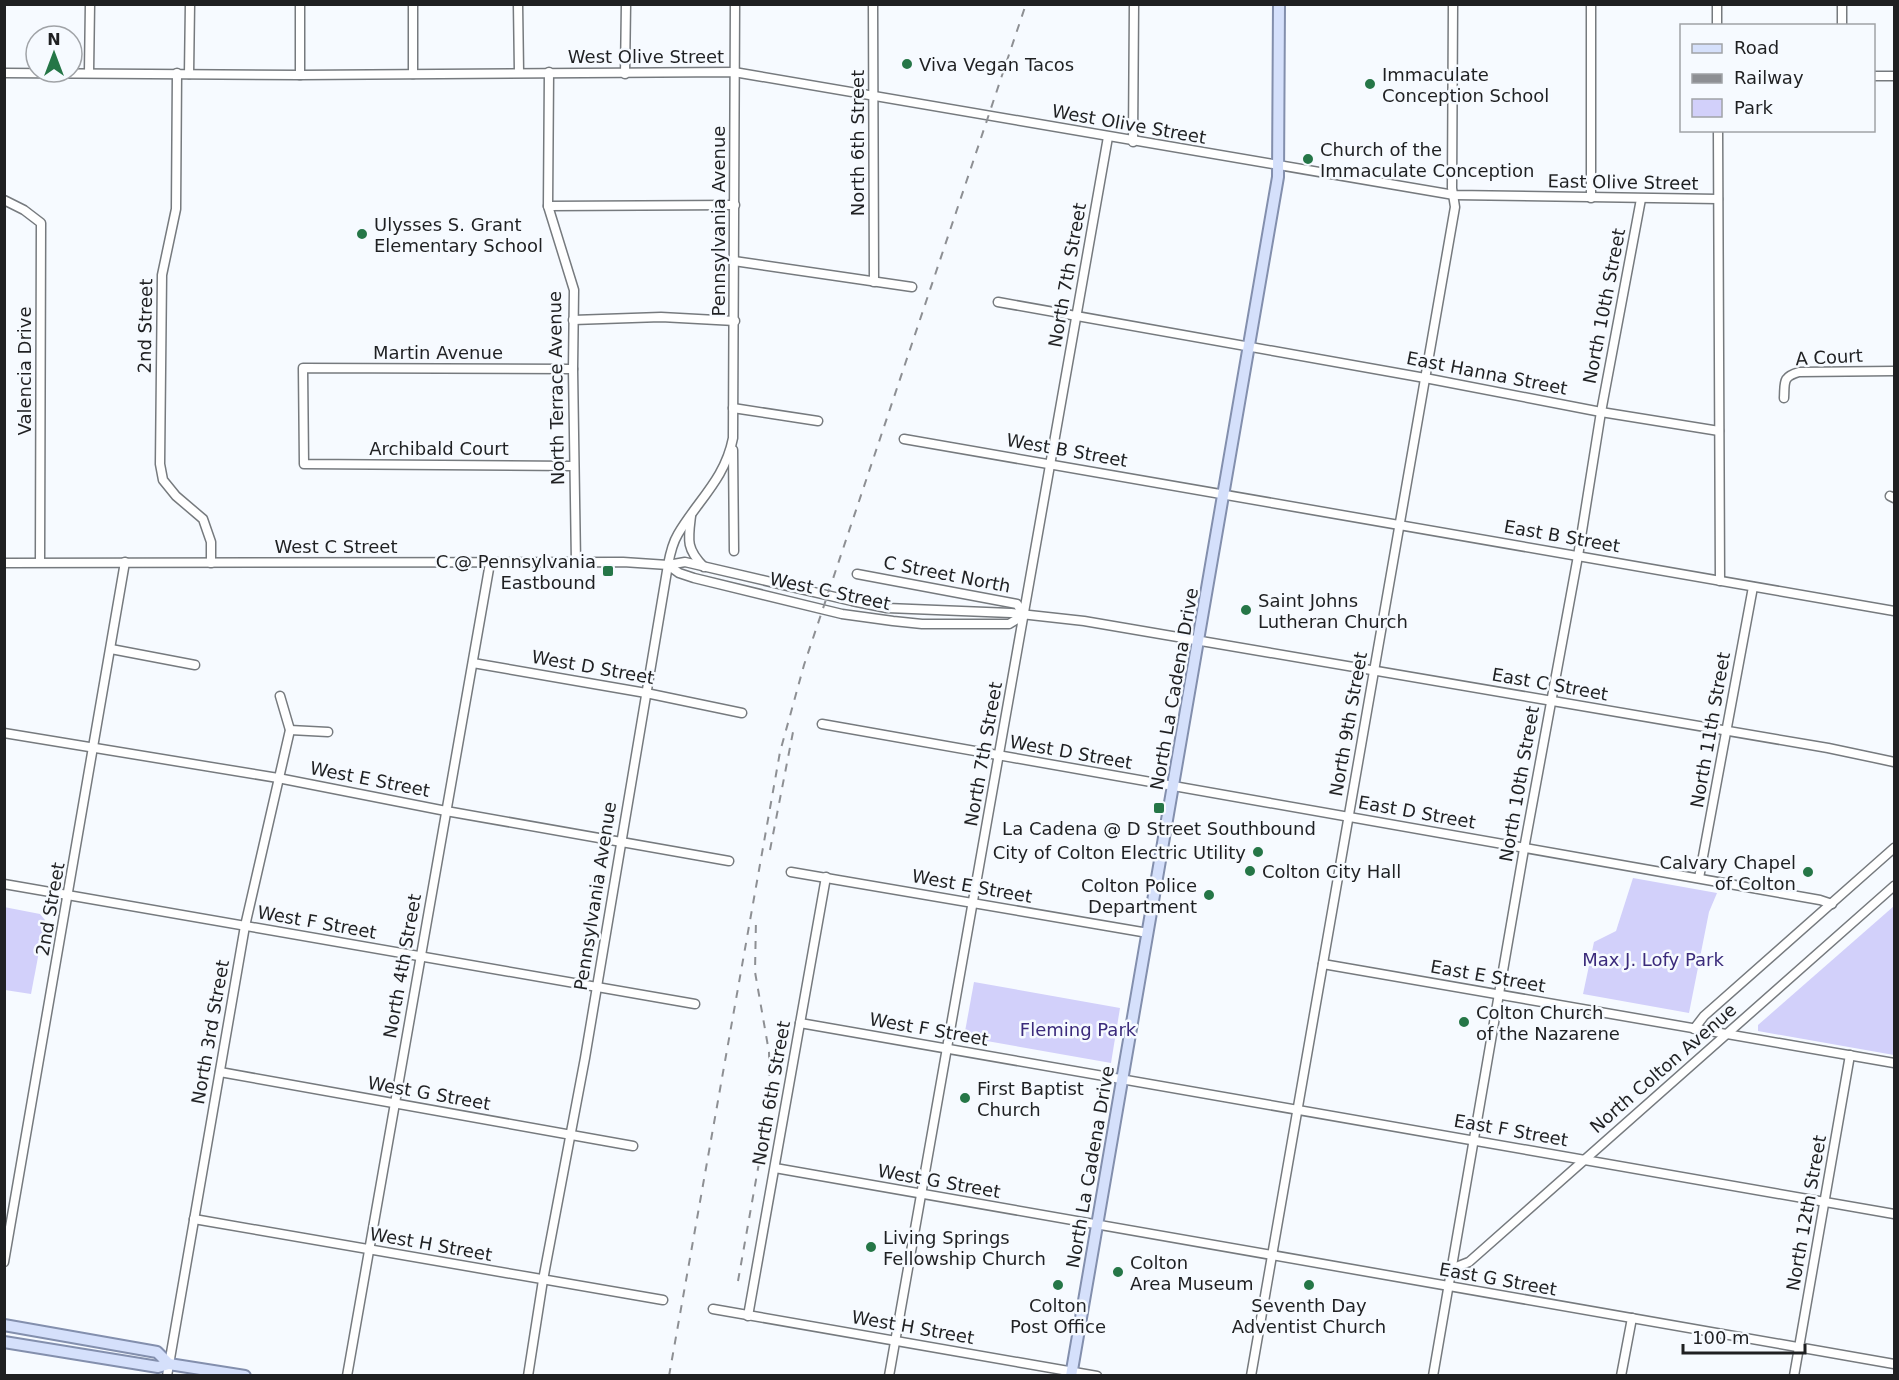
<svg xmlns="http://www.w3.org/2000/svg" width="1899" height="1380" font-family="'DejaVu Sans',sans-serif">
<style>
.green{fill:#d2d0fa}
.lines{fill:none;stroke-linecap:round;stroke-linejoin:round}
.minor-casing{stroke:#767a7e;stroke-width:11}
.major-casing{stroke:#838fad;stroke-width:14}
.minor{stroke:#fff;stroke-width:8}
.major{stroke:#d5e0fb;stroke-width:10}
.rail{stroke:#8d8f93;stroke-width:2;stroke-dasharray:8 8;stroke-linecap:butt}
.poi-dot{fill:#257647;stroke:#f6faff;stroke-width:2}
.labels{text-anchor:middle;dominant-baseline:central;stroke-width:5;stroke-linejoin:round;paint-order:stroke}
.street-label{font-size:18px;fill:#1f2022;stroke:#f6faff}
.poi-label{font-size:18px;fill:#1f2022;stroke:#f6faff;text-anchor:start}
.park-label{font-size:18px;fill:#3b2b7b;stroke:#f6faff}
</style>
<rect width="100%" height="100%" fill="#f6faff"/>
<g class="green">
<path d="M1633 878 1717 893 1709 912 1689 1013 1583 994 1594 942 1616 931Z"/>
<path d="M1894 906V1055L1758 1031V1025Z"/>
<path d="M4 907 40 914 45 920 31 994 5 990Z"/>
<path d="M974 982 1120 1008 1111 1063 964 1037Z"/>
</g>
<g class="lines">
<defs>
<g id="minor">
<path d="M518 4 519 72"/>
<path d="M873 4 874 282"/>
<path d="M1842 4V26"/>
<path d="M1717 26V4"/>
<path d="M89 72 90 4"/>
<path d="M549 72 548 206 574 290 573 369 576 563"/>
<path d="M4 73 300 75 734 72 1454 195 1718 199"/>
<path d="M177 73 176 209 162 275 160 464 163 480 176 496 203 519 211 542V563"/>
<path d="M189 74 190 4"/>
<path d="M413 74V4"/>
<path d="M625 74 626 4"/>
<path d="M300 75V4"/>
<path d="M1874 76H1894"/>
<path d="M1718 130 1720 581"/>
<path d="M1133 142 1134 4"/>
<path d="M1591 198V4"/>
<path d="M4 200 24 210 41 223 40 562"/>
<path d="M548 206 735 205"/>
<path d="M734 261 912 287"/>
<path d="M998 302 1425 378 1601 412 1719 431"/>
<path d="M573 320 661 317 735 321"/>
<path d="M573 369 303 368 304 464 573 466"/>
<path d="M1784 398C1785 382 1782 377 1799 372L1894 371"/>
<path d="M733 408 818 421"/>
<path d="M904 439 1894 611"/>
<path d="M733 450 734 551"/>
<path d="M1890 496 1894 498"/>
<path d="M691 516C688 540 686 549 704 567"/>
<path d="M4 563 623 562 668 565 685 562 852 601 887 608 1011 613 1084 621 1828 748 1894 762"/>
<path d="M668 565 679 573 694 578 842 614 893 621 922 624H1009L1024 615"/>
<path d="M857 574 1017 604 1024 615"/>
<path d="M111 649 195 665"/>
<path d="M473 663 646 693 742 713"/>
<path d="M822 724 1820 900 1832 904"/>
<path d="M290 730 328 732"/>
<path d="M4 733 278 778 446 811 729 861"/>
<path d="M791 872 1148 933"/>
<path d="M1699 878 1753 587"/>
<path d="M4 884 695 1004"/>
<path d="M1323 964 1894 1063"/>
<path d="M800 1023 1894 1214"/>
<path d="M1694 1029 1704 1016 1894 848"/>
<path d="M220 1072 633 1146"/>
<path d="M775 1168 1894 1364"/>
<path d="M194 1219 663 1300"/>
<path d="M4 1262 125 562"/>
<path d="M1451 1269 1469 1262 1894 886"/>
<path d="M713 1309 1097 1376"/>
<path d="M748 1316 826 877"/>
<path d="M167 1376 245 926 290 730 280 696"/>
<path d="M347 1376 490 563"/>
<path d="M528 1376 543 1280 585 1058 668 565C670 554 672 544 678 534 698 500 725 479 733 438L735 4"/>
<path d="M889 1376 1108 137"/>
<path d="M1251 1376 1455 207 1452 188 1453 4"/>
<path d="M1433 1376 1524 849 1578 556 1601 412 1641 199"/>
<path d="M1621 1376 1632 1318"/>
<path d="M1794 1376 1850 1055"/>
</g>
<g id="major">
<path d="M4 1325 157 1352 169 1364"/>
<path d="M4 1342 158 1367 169 1364 245 1376"/>
<path d="M1071 1376 1278 177 1279 4"/>
</g>
</defs>
<use href="#minor" class="minor-casing"/>
<use href="#major" class="major-casing"/>
<use href="#minor" class="minor"/>
<use href="#major" class="major"/>
<g class="rail">
<path d="M770 850 793 732"/>
<path d="M738 1281 770 1101 769 1052 755 972 756 919"/>
<path d="M669 1376 780 752 804 665 1026 4"/>
</g>
</g>
<g class="poi-dot">
<circle cx="907" cy="64" r="6"/>
<circle cx="1370" cy="84" r="6"/>
<circle cx="1308" cy="159" r="6"/>
<circle cx="362" cy="234" r="6"/>
<rect x="602" y="565" width="12" height="12" rx="3"/>
<circle cx="1246" cy="610" r="6"/>
<rect x="1153" y="802" width="12" height="12" rx="3"/>
<circle cx="1258" cy="852" r="6"/>
<circle cx="1250" cy="871" r="6"/>
<circle cx="1808" cy="872" r="6"/>
<circle cx="1209" cy="895" r="6"/>
<circle cx="1464" cy="1022" r="6"/>
<circle cx="965" cy="1098" r="6"/>
<circle cx="871" cy="1247" r="6"/>
<circle cx="1118" cy="1272" r="6"/>
<circle cx="1058" cy="1285" r="6"/>
<circle cx="1309" cy="1285" r="6"/>
</g>
<g class="labels">
<g class="street-label">
<text x="646" y="56">West Olive Street</text>
<text transform="translate(1129 124) rotate(10)">West Olive Street</text>
<text transform="translate(857 143) rotate(-90)">North 6th Street</text>
<text transform="translate(1623 182) rotate(1)">East Olive Street</text>
<text transform="translate(718 221) rotate(-90)">Pennsylvania Avenue</text>
<text transform="translate(1067 275) rotate(-80)">North 7th Street</text>
<text transform="translate(1604 306) rotate(-79)">North 10th Street</text>
<text transform="translate(145 326) rotate(-89)">2nd Street</text>
<text x="438" y="352">Martin Avenue</text>
<text transform="translate(1829 357) rotate(-3)">A Court</text>
<text transform="translate(24 371) rotate(-90)">Valencia Drive</text>
<text transform="translate(1487 373) rotate(11)">East Hanna Street</text>
<text transform="translate(556 388) rotate(-91)">North Terrace Avenue</text>
<text x="439" y="448">Archibald Court</text>
<text transform="translate(1067 450) rotate(10)">West B Street</text>
<text transform="translate(1562 536) rotate(10)">East B Street</text>
<text x="336" y="546">West C Street</text>
<text transform="translate(947 574) rotate(11)">C Street North</text>
<text transform="translate(830 591) rotate(12)">West C Street</text>
<text transform="translate(593 667) rotate(10)">West D Street</text>
<text transform="translate(1550 684) rotate(10)">East C Street</text>
<text transform="translate(1174 689) rotate(-80)">North La Cadena Drive</text>
<text transform="translate(1348 724) rotate(-80)">North 9th Street</text>
<text transform="translate(1710 730) rotate(-80)">North 11th Street</text>
<text transform="translate(1071 752) rotate(10)">West D Street</text>
<text transform="translate(983 754) rotate(-80)">North 7th Street</text>
<text transform="translate(370 779) rotate(11)">West E Street</text>
<text transform="translate(1519 784) rotate(-80)">North 10th Street</text>
<text transform="translate(1417 812) rotate(10)">East D Street</text>
<text transform="translate(972 886) rotate(10)">West E Street</text>
<text transform="translate(595 896) rotate(-81)">Pennsylvania Avenue</text>
<text transform="translate(50 909) rotate(-80)">2nd Street</text>
<text transform="translate(317 922) rotate(10)">West F Street</text>
<text transform="translate(402 966) rotate(-80)">North 4th Street</text>
<text transform="translate(1488 976) rotate(10)">East E Street</text>
<text transform="translate(929 1029) rotate(10)">West F Street</text>
<text transform="translate(210 1032) rotate(-80)">North 3rd Street</text>
<text transform="translate(1663 1068) rotate(-41)">North Colton Avenue</text>
<text transform="translate(429 1093) rotate(10)">West G Street</text>
<text transform="translate(771 1093) rotate(-80)">North 6th Street</text>
<text transform="translate(1511 1130) rotate(10)">East F Street</text>
<text transform="translate(1090 1167) rotate(-80)">North La Cadena Drive</text>
<text transform="translate(939 1181) rotate(10)">West G Street</text>
<text transform="translate(1806 1213) rotate(-80)">North 12th Street</text>
<text transform="translate(431 1244) rotate(10)">West H Street</text>
<text transform="translate(1498 1279) rotate(10)">East G Street</text>
<text transform="translate(913 1327) rotate(10)">West H Street</text>
</g>
<g class="poi-label">
<text x="919" y="64">Viva Vegan Tacos</text>
<text x="1382" y="74">Immaculate<tspan x="1382" dy="21">Conception School</tspan></text>
<text x="1320" y="149">Church of the<tspan x="1320" dy="21">Immaculate Conception</tspan></text>
<text x="374" y="224">Ulysses S. Grant<tspan x="374" dy="21">Elementary School</tspan></text>
<text x="596" y="561" text-anchor="end">C @ Pennsylvania<tspan x="596" dy="21">Eastbound</tspan></text>
<text x="1258" y="600">Saint Johns<tspan x="1258" dy="21">Lutheran Church</tspan></text>
<text x="1159" y="828" text-anchor="middle">La Cadena @ D Street Southbound</text>
<text x="1246" y="852" text-anchor="end">City of Colton Electric Utility</text>
<text x="1796" y="862" text-anchor="end">Calvary Chapel<tspan x="1796" dy="21">of Colton</tspan></text>
<text x="1262" y="871">Colton City Hall</text>
<text x="1197" y="885" text-anchor="end">Colton Police<tspan x="1197" dy="21">Department</tspan></text>
<text x="1476" y="1012">Colton Church<tspan x="1476" dy="21">of the Nazarene</tspan></text>
<text x="977" y="1088">First Baptist<tspan x="977" dy="21">Church</tspan></text>
<text x="883" y="1237">Living Springs<tspan x="883" dy="21">Fellowship Church</tspan></text>
<text x="1130" y="1262">Colton<tspan x="1130" dy="21">Area Museum</tspan></text>
<text x="1058" y="1305" text-anchor="middle">Colton<tspan x="1058" dy="21">Post Office</tspan></text>
<text x="1309" y="1305" text-anchor="middle">Seventh Day<tspan x="1309" dy="21">Adventist Church</tspan></text>
</g>
<g class="park-label">
<text x="1653" y="959">Max J. Lofy Park</text>
<text x="1078" y="1029">Fleming Park</text>
</g>
</g>
<rect width="1899" height="1380" fill="none" stroke="#1f2022" stroke-width="12"/>
<rect x="1680" y="24" width="195" height="108" fill="#f6faff" stroke="#a0a3a7" stroke-width="1.5"/>
<rect x="1692" y="44" width="30" height="9" fill="#d5e0fb" stroke="#a0a3a7" stroke-width="1.5"/>
<text x="1734" y="54" font-size="18" fill="#1f2022">Road</text>
<rect x="1692" y="74" width="30" height="9" fill="#8d8f93" stroke="#a0a3a7" stroke-width="1.5"/>
<text x="1734" y="84" font-size="18" fill="#1f2022">Railway</text>
<rect x="1692" y="99" width="30" height="18" fill="#d2d0fa" stroke="#a0a3a7" stroke-width="1.5"/>
<text x="1734" y="114" font-size="18" fill="#1f2022">Park</text>
<g transform="translate(54 54)"><circle r="28" fill="#f6faff" stroke="#a0a3a7" stroke-width="1.5"/>
<path d="M0-4.5L10 22L0 15L-10 22Z" fill="#257647"/>
<text y="-9" font-size="16" font-weight="bold" text-anchor="middle" fill="#1f2022">N</text>
</g>
<path d="M1683 1344v9h122v-9" fill="none" stroke="#1f2022" stroke-width="3"/>
<text x="1692" y="1344" font-size="18" fill="#1f2022" stroke="#f6faff" stroke-width="4.5" paint-order="stroke">100 m</text>
</svg>
